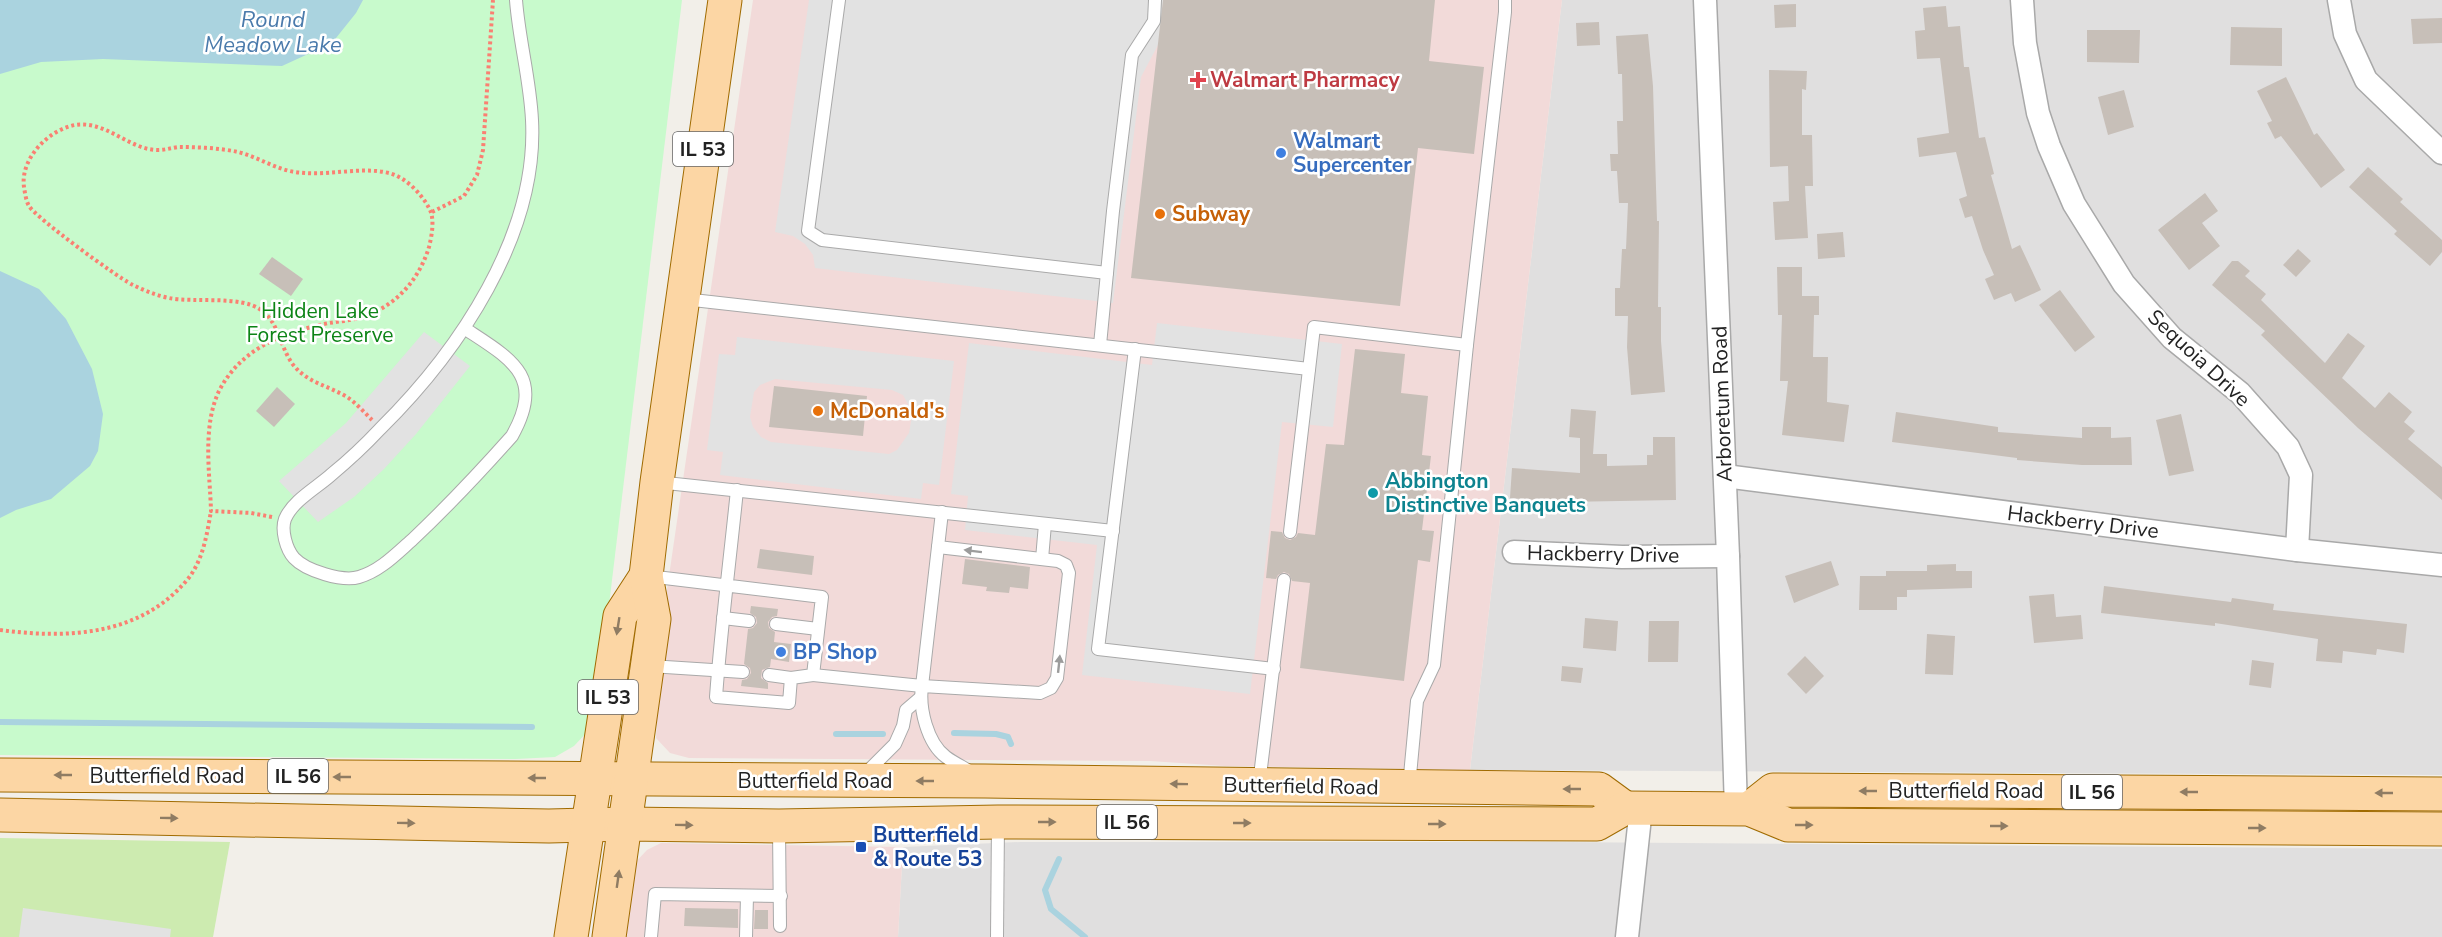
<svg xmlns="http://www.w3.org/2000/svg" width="2442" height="937" font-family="'Nunito Sans',sans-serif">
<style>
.residential{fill:#e0dfdf}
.commercial{fill:#f2dad9}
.grass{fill:#cdebb0}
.park{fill:#c8facc}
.parking{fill:#e2e2e2;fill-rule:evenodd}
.water{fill:#aad3df}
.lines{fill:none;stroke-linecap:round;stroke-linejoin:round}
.stream{stroke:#aad3df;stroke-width:6}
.building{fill:#c7bfb8}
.lane-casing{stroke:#a9a9a9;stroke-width:14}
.street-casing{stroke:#a9a9a9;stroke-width:25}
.primary-casing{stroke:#a06b00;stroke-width:35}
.path{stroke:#fa8072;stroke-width:4;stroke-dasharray:3 3;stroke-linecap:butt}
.lane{stroke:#fff;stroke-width:12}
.street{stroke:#fff;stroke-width:22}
.primary{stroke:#fcd6a4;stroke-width:33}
.oneway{fill:#9c9c9c}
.oneway2{fill:#8f7c63}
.health-dot{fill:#e0444e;stroke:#fff;stroke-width:2}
.shop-dot{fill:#3f7fe0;stroke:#fff;stroke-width:2}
.food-dot{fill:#e8710a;stroke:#fff;stroke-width:2}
.culture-dot{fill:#0f9aa8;stroke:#fff;stroke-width:2}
.transit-dot{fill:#1a4fb4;stroke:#fff;stroke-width:2}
.labels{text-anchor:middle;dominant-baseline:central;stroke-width:5;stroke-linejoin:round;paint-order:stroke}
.shield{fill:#fff;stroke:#646464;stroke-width:1.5}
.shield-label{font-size:20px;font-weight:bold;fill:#222}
.health-label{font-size:21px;font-weight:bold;fill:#be3a42;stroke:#fff;text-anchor:start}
.shop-label{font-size:21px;font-weight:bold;fill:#366cbe;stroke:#fff;text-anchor:start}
.food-label{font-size:21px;font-weight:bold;fill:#c56008;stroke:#fff;text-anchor:start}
.park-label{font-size:21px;fill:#0c8416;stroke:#fff}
.street-label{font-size:21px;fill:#222;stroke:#fff}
.culture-label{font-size:21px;font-weight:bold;fill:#0d838f;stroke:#fff;text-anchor:start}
.transit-label{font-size:21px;font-weight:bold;fill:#164399;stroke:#fff;text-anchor:start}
.water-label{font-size:22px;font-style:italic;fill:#4a7aab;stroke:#fff}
</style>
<rect width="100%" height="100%" fill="#f2efe9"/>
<g class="residential">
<path d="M1562 0H2442V775L1470 770Z"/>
<path d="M1020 842H1554L2442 849V937H898L903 847Z"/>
</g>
<g class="commercial">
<path d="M753 0H1562L1470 770 1225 766 1150 761 689 758 670 753 656 738 662 624Z"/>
<path d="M661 843 903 847 898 937H619L633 865 647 850Z"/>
</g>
<path class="grass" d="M0 838 230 842 213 937H0Z"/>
<path class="park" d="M0 0H682L602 663 589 730 574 746 555 757 516 759 0 755Z"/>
<g class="parking">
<path d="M809 0H1171L1168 26 1141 77 1113 303 815 268 813 255 805 244 793 236 775 232Z"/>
<path d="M1157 323 1342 344 1333 427 1282 422 1250 694 1082 675 1097 545 965 530 968 496 951 494 969 343 1152 365Z"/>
<path d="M424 332 470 366 416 434 384 469 354 497 318 522 279 481 346 423Z"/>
<path d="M737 337 954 361 939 485 923 483 921 499 720 475 723 452 707 450 719 354 735 355ZM775 379 892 390 903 395 909 406 912 416 909 433 897 450 889 454 771 442 761 437 753 427 750 417 754 392 760 385Z"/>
<path d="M23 908 171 929 170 937H19Z"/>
</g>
<g class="water">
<path d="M0 0H363L356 13 332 43 282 66 103 59 41 62 0 74Z"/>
<path d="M0 271 39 289 66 319 92 369 103 414 98 451 90 466 51 499 16 510 0 518Z"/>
</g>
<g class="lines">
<g class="stream">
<path d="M0 722 532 727"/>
<path d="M954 733 996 734 1008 737 1011 744"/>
<path d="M836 734H883"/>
<path d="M1059 859 1045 890 1051 909 1085 937"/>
</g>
</g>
<g class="building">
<path d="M1163 0H1435L1429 61 1484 67 1474 154 1418 148 1400 306 1131 278Z"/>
<path d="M1796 4V27L1775 28 1774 5Z"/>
<path d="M1946 6 1948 27 1960 26 1964 67H1969L1979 138 1985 137 1994 174 1991 175 2012 249 2020 245 2041 290 2015 302 2011 293 1994 300 1985 279 1994 275 1983 250 1972 216 1965 218 1959 199 1967 196 1956 152 1919 157 1917 138 1949 133 1940 58 1917 59 1915 31 1925 30 1923 8Z"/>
<path d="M2442 18V43L2413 44 2411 19Z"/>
<path d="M1599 22 1600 45 1577 46 1576 23Z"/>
<path d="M2231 27 2282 28V66L2230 65Z"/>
<path d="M2087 30H2140L2139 63 2087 62Z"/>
<path d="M1648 34 1653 86 1657 221H1659L1658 307H1661V341L1665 392 1631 395 1627 347 1628 316H1615V288H1620L1622 249H1626L1628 203H1619L1617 171H1611L1610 154H1618L1617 121H1623L1622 74H1618L1616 36Z"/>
<path d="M1769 70 1807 71 1806 90 1802 89V135H1812L1813 186H1805L1808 238 1775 240 1773 202 1789 201 1788 166 1770 167Z"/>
<path d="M2286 77 2314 135 2317 133 2345 170 2321 188 2281 136 2275 139 2267 123 2272 121 2257 91Z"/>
<path d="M2124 90 2134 127 2108 135 2098 97Z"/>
<path d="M2368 167 2403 199 2400 202 2442 240V252L2430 266 2394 234 2397 231 2349 187Z"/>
<path d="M2205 193 2218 211 2202 223 2220 246 2189 270 2158 230Z"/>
<path d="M1843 232 1845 257 1818 259 1817 234Z"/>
<path d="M2298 249 2311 261 2296 277 2283 265Z"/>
<path d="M272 257 303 279 291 296 259 274Z"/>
<path d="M2232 261H2238L2250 271 2245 276 2266 294 2261 300 2325 363 2348 333 2365 346 2342 378 2375 408 2389 392 2412 412 2404 422 2415 431 2408 439 2442 467V500L2358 428 2261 335 2265 331 2212 285Z"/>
<path d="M1777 267H1802V296H1819V315H1814L1813 357H1828L1827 402 1849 405 1844 442 1782 435 1788 381H1780L1782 315H1778Z"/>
<path d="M2060 290 2095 337 2075 352 2039 305Z"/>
<path d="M1355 349 1405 354 1401 393 1428 396 1422 455 1431 456 1422 530 1434 531 1430 562 1418 560 1404 681 1300 668 1310 583 1292 581 1289 574 1284 572 1278 575 1276 579 1266 578 1271 531 1282 532 1285 538 1290 540 1296 537 1298 533 1315 535 1326 444 1344 445Z"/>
<path d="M774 386 867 396 863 436 769 427Z"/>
<path d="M277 387 295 404 274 427 256 411Z"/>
<path d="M1571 409 1596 411 1593 454H1607V466L1647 465V455H1653V437H1675L1676 500 1563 502 1510 498 1512 468 1580 473V438L1569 437Z"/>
<path d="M1896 412 1998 427V432L2082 438V427H2111V438L2131 437 2132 465H2082L2017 460V458L1892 442Z"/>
<path d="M2181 414 2194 471 2169 476 2156 420Z"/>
<path d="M760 549 814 556 812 575 757 568Z"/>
<path d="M965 559 1030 567 1028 589 1010 587 1009 593 986 591 987 587 962 584Z"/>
<path d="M1831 561 1839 585 1794 603 1785 576Z"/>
<path d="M1956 564V571H1972V588L1907 590V597H1897V610H1859L1860 576H1886V571H1927V565Z"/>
<path d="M2104 586 2231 602 2232 598 2274 604 2273 610 2407 624 2404 653 2377 649 2376 655 2343 651 2342 663 2316 661 2318 639 2215 623V626L2101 613Z"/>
<path d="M2054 594 2056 617 2081 615 2083 639 2034 643 2029 596Z"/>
<path d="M751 606 778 609 777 616 772 617 768 622 769 628 775 632 774 642 791 644 789 662 771 659 770 667 762 670 761 678 768 683V689L741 686 742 680 747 679 751 673 750 668 744 664 748 629 753 628 757 623 756 617 750 613Z"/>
<path d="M1585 618 1618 621 1616 651 1583 648Z"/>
<path d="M1649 621H1679L1678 662H1648Z"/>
<path d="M1927 634 1955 636 1953 675 1925 674Z"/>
<path d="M1805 656 1824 676 1806 694 1787 674Z"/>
<path d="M2252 660 2274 663 2271 688 2249 685Z"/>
<path d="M1562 666 1583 668 1581 683 1561 681Z"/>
<path d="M685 908 738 909V928L684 926Z"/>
<path d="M755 910H768V929H754Z"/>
</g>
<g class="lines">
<defs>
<g id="lane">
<path d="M839 0 808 231 822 240 1107 273"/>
<path d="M684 299 1309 369"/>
<path d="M464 328C511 359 546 376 512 436 480 472 447 507 412 540 396 554 380 571 359 577 343 582 306 571 294 558 286 549 281 530 285 519 293 500 318 487 332 474 349 460 365 445 380 429 459 351 538 235 532 120 530 79 519 40 516 0"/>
<path d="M1100 345 1113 211 1132 55 1154 21 1155 0"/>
<path d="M1135 349 1098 649 1274 669"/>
<path d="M657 482 1113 531"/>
<path d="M1290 532 1314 327 1467 345"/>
<path d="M938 547 1058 561 1066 565 1069 573 1057 678 1051 688 1040 693 922 686C919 708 927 743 946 757 954 763 963 767 971 772"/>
<path d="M1042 559 1045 524"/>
<path d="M648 576 822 597 813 675 791 678 789 703 716 697C721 628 730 559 737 490"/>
<path d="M723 618 749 621"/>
<path d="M776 624 818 629"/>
<path d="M650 666 743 672"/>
<path d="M769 675 791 678"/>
<path d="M813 675 922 686 942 512"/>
<path d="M865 774 895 744 903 726 906 710 920 698"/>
<path d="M1259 784 1284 580"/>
<path d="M1409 786 1417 701 1434 665 1467 345 1505 12V0"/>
<path d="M779 829 780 926"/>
<path d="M651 937 655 894 781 896"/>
<path d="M746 937 747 896"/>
<path d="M997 937 998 823"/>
</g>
<g id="street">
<path d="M1705 0 1728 556 1736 809"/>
<path d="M2022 0 2025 43 2038 113 2049 146 2074 204 2124 284 2172 338 2240 393 2288 447 2301 475 2297 550"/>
<path d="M2339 0 2345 34 2366 80 2442 153"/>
<path d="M1725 476 2297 550 2442 565"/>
<path d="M1514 552 1622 557 1728 556"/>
<path d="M1627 937 1641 808"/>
</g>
<g id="primary">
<path d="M0 775 985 781 1599 789 1625 808"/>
<path d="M1749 809 1773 790 2442 794"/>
<path d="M0 815 549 826 626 824 779 826 998 822 1597 824 1625 808 1749 809 1788 825 2442 829"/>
<path d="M571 937 620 616 646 576"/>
<path d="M609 937 654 619 646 576 657 482 725 0"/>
</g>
</defs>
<use href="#lane" class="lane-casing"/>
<use href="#street" class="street-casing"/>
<use href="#primary" class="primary-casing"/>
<g class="path">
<path d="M432 212 464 196 477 175 483 150 493 0"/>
<path d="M272 517 251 513 211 511C210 474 202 427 219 391 241 348 284 332 329 323 342 321 356 320 368 315 399 303 420 277 429 247 432 235 435 218 429 208 421 193 405 177 389 173 358 166 327 177 295 172 275 169 258 157 238 152 220 148 197 147 178 147 171 148 165 150 158 150 129 150 106 120 75 125 48 130 20 159 24 187 25 193 26 201 29 206 36 218 116 276 131 284 143 290 155 295 169 298 194 303 241 295 261 310 280 323 280 350 295 367 309 383 329 386 347 397 356 403 364 412 372 420"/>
<path d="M0 630C67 639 140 636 187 580 203 561 207 534 211 511"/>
</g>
<use href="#lane" class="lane"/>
<use href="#street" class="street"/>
<use href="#primary" class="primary"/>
</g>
<defs><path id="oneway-solid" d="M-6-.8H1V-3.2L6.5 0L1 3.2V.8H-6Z" transform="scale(1.5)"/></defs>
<g class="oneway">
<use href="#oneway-solid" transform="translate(973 551) rotate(-173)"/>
<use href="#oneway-solid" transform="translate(1059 664) rotate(-84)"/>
</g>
<g class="oneway2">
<use href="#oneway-solid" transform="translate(618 626) rotate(99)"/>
<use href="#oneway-solid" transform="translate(63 775) rotate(-180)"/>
<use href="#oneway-solid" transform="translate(342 777) rotate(-180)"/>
<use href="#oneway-solid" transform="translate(537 778) rotate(-180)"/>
<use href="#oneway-solid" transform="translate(925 781) rotate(-180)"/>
<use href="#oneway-solid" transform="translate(1179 784) rotate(-179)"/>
<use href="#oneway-solid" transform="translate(1572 789) rotate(-180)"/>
<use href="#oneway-solid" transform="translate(1868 791) rotate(-180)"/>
<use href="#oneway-solid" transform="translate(2189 792) rotate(-180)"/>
<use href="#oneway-solid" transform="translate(2384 793) rotate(-180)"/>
<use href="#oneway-solid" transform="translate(169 818) rotate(1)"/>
<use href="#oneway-solid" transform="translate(1047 822)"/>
<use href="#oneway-solid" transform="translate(406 823) rotate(1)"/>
<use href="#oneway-solid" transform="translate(1242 823)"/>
<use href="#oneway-solid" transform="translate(1437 824)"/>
<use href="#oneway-solid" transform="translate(684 825) rotate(1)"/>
<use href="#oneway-solid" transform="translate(1804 825)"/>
<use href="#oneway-solid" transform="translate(1999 826)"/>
<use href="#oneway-solid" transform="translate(2257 828)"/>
<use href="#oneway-solid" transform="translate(618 879) rotate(-82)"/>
</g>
<path class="health-dot" d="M1195 71h6v6h6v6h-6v6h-6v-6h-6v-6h6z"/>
<g class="shop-dot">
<circle cx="1281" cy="153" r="6"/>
<circle cx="781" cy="652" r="6"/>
</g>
<g class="food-dot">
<circle cx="1160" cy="214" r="6"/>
<circle cx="818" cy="411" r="6"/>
</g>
<circle class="culture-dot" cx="1373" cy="493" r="6"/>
<rect class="transit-dot" x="855" y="841" width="12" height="12" rx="3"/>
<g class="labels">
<g class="shield">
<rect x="673" y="132" width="60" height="34" rx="4.5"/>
<rect x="578" y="680" width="60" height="34" rx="4.5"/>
<rect x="268" y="759" width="60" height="34" rx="4.5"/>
<rect x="2062" y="775" width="60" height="34" rx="4.5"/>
<rect x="1097" y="805" width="60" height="34" rx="4.5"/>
</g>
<g class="shield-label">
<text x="703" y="149">IL 53</text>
<text x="608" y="697">IL 53</text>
<text x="298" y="776">IL 56</text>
<text x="2092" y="792">IL 56</text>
<text x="1127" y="822">IL 56</text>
</g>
<g class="health-label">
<text x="1210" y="80">Walmart Pharmacy</text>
</g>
<g class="shop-label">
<text x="1293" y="141">Walmart<tspan x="1293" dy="24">Supercenter</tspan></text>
<text x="793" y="652">BP Shop</text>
</g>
<g class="food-label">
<text x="1172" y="214">Subway</text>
<text x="830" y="411">McDonald's</text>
</g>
<g class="park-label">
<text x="320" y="311">Hidden Lake<tspan x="320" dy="24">Forest Preserve</tspan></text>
</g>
<g class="street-label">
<text transform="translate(2199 358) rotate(43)">Sequoia Drive</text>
<text transform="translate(1722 404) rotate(-92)">Arboretum Road</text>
<text transform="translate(2083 522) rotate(7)">Hackberry Drive</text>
<text transform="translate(1603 554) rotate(1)">Hackberry Drive</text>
<text x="167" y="776">Butterfield Road</text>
<text x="815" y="781">Butterfield Road</text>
<text transform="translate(1301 786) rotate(1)">Butterfield Road</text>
<text x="1966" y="791">Butterfield Road</text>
</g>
<g class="culture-label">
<text x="1385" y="481">Abbington<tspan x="1385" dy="24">Distinctive Banquets</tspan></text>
</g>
<g class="transit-label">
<text x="873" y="835">Butterfield<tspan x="873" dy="24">&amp; Route 53</tspan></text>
</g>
<g class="water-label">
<text x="273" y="20">Round<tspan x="273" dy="25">Meadow Lake</tspan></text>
</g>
</g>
</svg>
